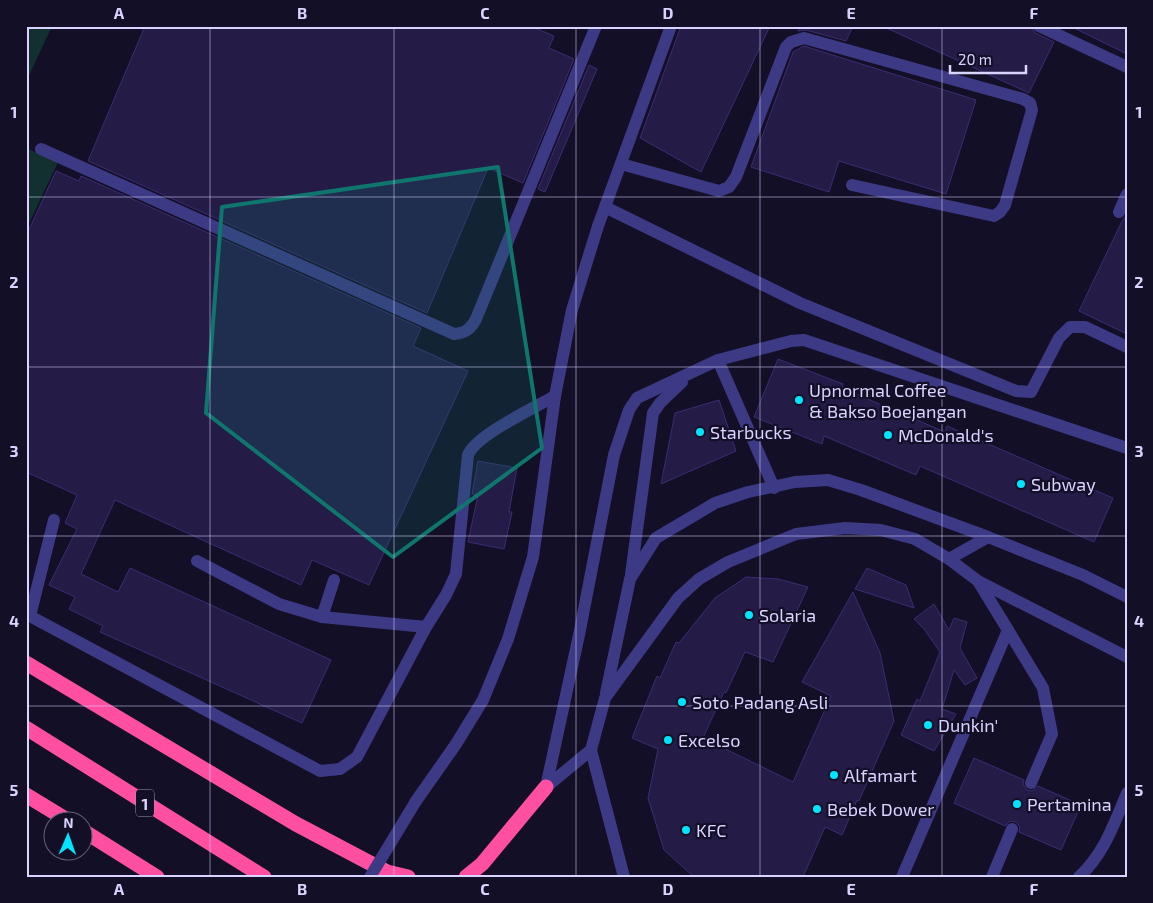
<svg xmlns="http://www.w3.org/2000/svg" width="1153" height="903" font-family="'Exo 2',sans-serif">
<style>
.green{fill:#12302f}
.building{fill:#241b47;stroke:#3b2d73}
.lines{fill:none;stroke-linecap:round;stroke-linejoin:round}
.service{stroke:#3d3a85;stroke-width:12}
.tertiary{stroke:#3d3a85;stroke-width:12}
.motorway{stroke:#ff4fa3;stroke-width:15}
.tertiary-bridge{stroke:#3d3a85;stroke-width:12}
.marked{fill:#0f766e;fill-opacity:0.2;stroke:#0f766e;stroke-width:4;stroke-linejoin:round}
.grid{fill:none;stroke:#d9d4ff;stroke-width:1;stroke-opacity:0.55}
.poi-dot{fill:#00e5ff;stroke:#130f26;stroke-width:2}
.labels{text-anchor:middle;dominant-baseline:central;stroke-width:4.5;stroke-linejoin:round;paint-order:stroke}
.shield{fill:#130f26;stroke:#9e99be;stroke-width:1}
.shield-label{font-size:16px;font-weight:bold;fill:#d9d4ff}
.poi-label{font-size:18px;fill:#d9d4ff;stroke:#130f26;text-anchor:start}
.neatline{fill:none;stroke:#d9d4ff;stroke-width:2}
.grid-label{font-size:16px;text-anchor:middle;font-weight:bold;fill:#d9d4ff}
</style>
<rect width="100%" height="100%" fill="#130f26"/>
<g class="green">
<path d="M26 26H52L26 82Z"/>
<path d="M26 148 58 162 26 230Z"/>
</g>
<g class="building">
<path d="M145 26H530L554 36 549 48 574 59 523 183 488 168 427 313 88 161Z"/>
<path d="M681 26H770L701 172 640 138Z"/>
<path d="M800 26H853L846 41 806 30 798 31Z"/>
<path d="M882 26H1031L1035 33 1054 42 1029 93Z"/>
<path d="M1070 26H1127V54Z"/>
<path d="M804 46 976 100 946 194 839 161 829 192 751 167 793 52Z"/>
<path d="M589 65 597 69 545 192 538 189Z"/>
<path d="M56 171 79 181 81 176 421 328 413 346 468 371 369 585 312 560 301 585 115 500 81 574 118 592 130 568 331 660 302 723 100 632 103 626 69 609 75 597 49 585 77 529 65 523 77 495 26 472V236Z"/>
<path d="M1127 215V334L1079 311 1123 219Z"/>
<path d="M778 359 843 384 842 388 945 432 947 426 1113 498 1094 542 920 466 916 475 824 436 822 444 754 417Z"/>
<path d="M719 400 736 451 661 484 675 413Z"/>
<path d="M478 461 517 468 509 512H512L504 549 468 542 478 495 472 494Z"/>
<path d="M867 568 906 585 914 608 855 589Z"/>
<path d="M746 577 778 579 808 587 773 662 745 652 726 693 724 692 703 738 793 782 831 696 802 682 853 592 880 653 894 721 859 801 857 800 842 835 825 827 803 877H694L664 850 648 798 658 749 632 738 657 676 660 678 676 642 679 643 715 598Z"/>
<path d="M934 604 949 630 954 618 967 622 960 648 977 678 965 685 954 670 942 709 956 714 934 751 901 735 917 699 920 701 940 652 924 629 914 619Z"/>
<path d="M974 758 1024 780 1023 784 1027 790 1032 791 1038 786 1081 805 1061 850 1019 832 1020 827 1016 822 1010 821 1005 826 954 803Z"/>
</g>
<g class="lines">
<g class="service">
<path d="M1039 26 1127 67"/>
<path d="M41 149 454 334C465 333 471 329 476 319L596 26"/>
<path d="M621 164 719 191 729 187 736 177 786 47 791 42 804 38 1023 99 1030 103 1032 110 1005 205 1000 212 994 216 852 185"/>
<path d="M605 207 800 303 1016 391 1031 392 1059 338 1070 327H1085L1127 347"/>
<path d="M1119 212 1127 194"/>
<path d="M718 360 774 488"/>
<path d="M949 559 988 537 1083 575 1127 597"/>
<path d="M197 561 279 604 322 617 426 627"/>
<path d="M631 574 653 413 660 403 682 382"/>
<path d="M978 581 1127 657"/>
<path d="M26 614 320 771 340 769 357 757 426 627 446 595 456 574 468 455C476 435 534 408 555 396"/>
<path d="M30 616 54 520"/>
<path d="M322 617 334 580"/>
<path d="M1008 630 1043 688 1052 734 1031 783"/>
<path d="M606 693 630 579 656 538 715 503 748 492 795 482 828 480 861 490 988 537"/>
<path d="M591 750 624 877"/>
<path d="M546 787 579 635 614 455 629 410 637 398 718 360 791 341 804 340 1127 448"/>
<path d="M546 787 591 750 605 698 678 598 699 579 728 562 796 534 845 528 881 530 915 539 949 559 978 581 1008 630 902 877"/>
<path d="M992 877 1012 829"/>
<path d="M1079 877C1104 854 1114 824 1127 793"/>
</g>
<path class="tertiary" d="M416 801 456 744 483 700 508 639 533 557 555 396 572 310 598 226 671 26"/>
<g class="motorway">
<path d="M26 663 296 824 387 872 408 877"/>
<path d="M26 728 264 877"/>
<path d="M26 795 67 820"/>
<path d="M82 830 157 877"/>
<path d="M466 877 482 864 546 787"/>
</g>
<path class="tertiary-bridge" d="M370 877 416 801"/>
</g>
<path class="marked" d="M498 167 542 448 393 557 206 413 222 207Z"/>
<path class="grid" d="M210 26V877M394 26V877M576 26V877M760 26V877M942 26V877M26 197H1127M26 367H1127M26 536H1127M26 706H1127"/>
<g class="poi-dot">
<circle cx="799" cy="400" r="5"/>
<circle cx="700" cy="432" r="5"/>
<circle cx="888" cy="435" r="5"/>
<circle cx="1021" cy="484" r="5"/>
<circle cx="749" cy="615" r="5"/>
<circle cx="682" cy="702" r="5"/>
<circle cx="928" cy="725" r="5"/>
<circle cx="668" cy="740" r="5"/>
<circle cx="834" cy="775" r="5"/>
<circle cx="1017" cy="804" r="5"/>
<circle cx="817" cy="809" r="5"/>
<circle cx="686" cy="830" r="5"/>
</g>
<g class="labels">
<rect class="shield" x="136" y="789.5" width="18" height="27" rx="4"/>
<g class="shield-label">
<text x="145" y="803">1</text>
</g>
<g class="poi-label">
<text x="809" y="390">Upnormal Coffee<tspan x="809" dy="21">&amp; Bakso Boejangan</tspan></text>
<text x="710" y="432">Starbucks</text>
<text x="898" y="435">McDonald's</text>
<text x="1031" y="484">Subway</text>
<text x="759" y="615">Solaria</text>
<text x="692" y="702">Soto Padang Asli</text>
<text x="938" y="725">Dunkin'</text>
<text x="678" y="740">Excelso</text>
<text x="844" y="775">Alfamart</text>
<text x="1027" y="804">Pertamina</text>
<text x="827" y="809">Bebek Dower</text>
<text x="696" y="830">KFC</text>
</g>
</g>
<rect width="1153" height="903" fill="none" stroke="#130f26" stroke-width="55"/>
<g transform="translate(68 836) rotate(2)"><circle r="24" fill="#130f26" stroke="#625e7d"/>
<path d="M0-4L9 19L0 12L-9 19Z" fill="#00e5ff"/>
<text y="-8" font-size="14" font-weight="bold" text-anchor="middle" fill="#d9d4ff">N</text>
</g>
<path d="M950 65v8h76v-8" fill="none" stroke="#d9d4ff" stroke-width="2.5"/>
<text x="958" y="65" font-size="15" fill="#d9d4ff" stroke="#130f26" stroke-width="4" paint-order="stroke">20 m</text>
<rect x="28" y="28" width="1098" height="848" class="neatline"/>
<g class="grid-label">
<text x="119" y="19">A</text>
<text x="302" y="19">B</text>
<text x="485" y="19">C</text>
<text x="668" y="19">D</text>
<text x="851" y="19">E</text>
<text x="1034" y="19">F</text>
<text x="14" y="118">1</text>
<text x="1139" y="118">1</text>
<text x="14" y="288">2</text>
<text x="1139" y="288">2</text>
<text x="14" y="457">3</text>
<text x="1139" y="457">3</text>
<text x="14" y="627">4</text>
<text x="1139" y="627">4</text>
<text x="14" y="796">5</text>
<text x="1139" y="796">5</text>
<text x="119" y="895">A</text>
<text x="302" y="895">B</text>
<text x="485" y="895">C</text>
<text x="668" y="895">D</text>
<text x="851" y="895">E</text>
<text x="1034" y="895">F</text>
</g>
</svg>
